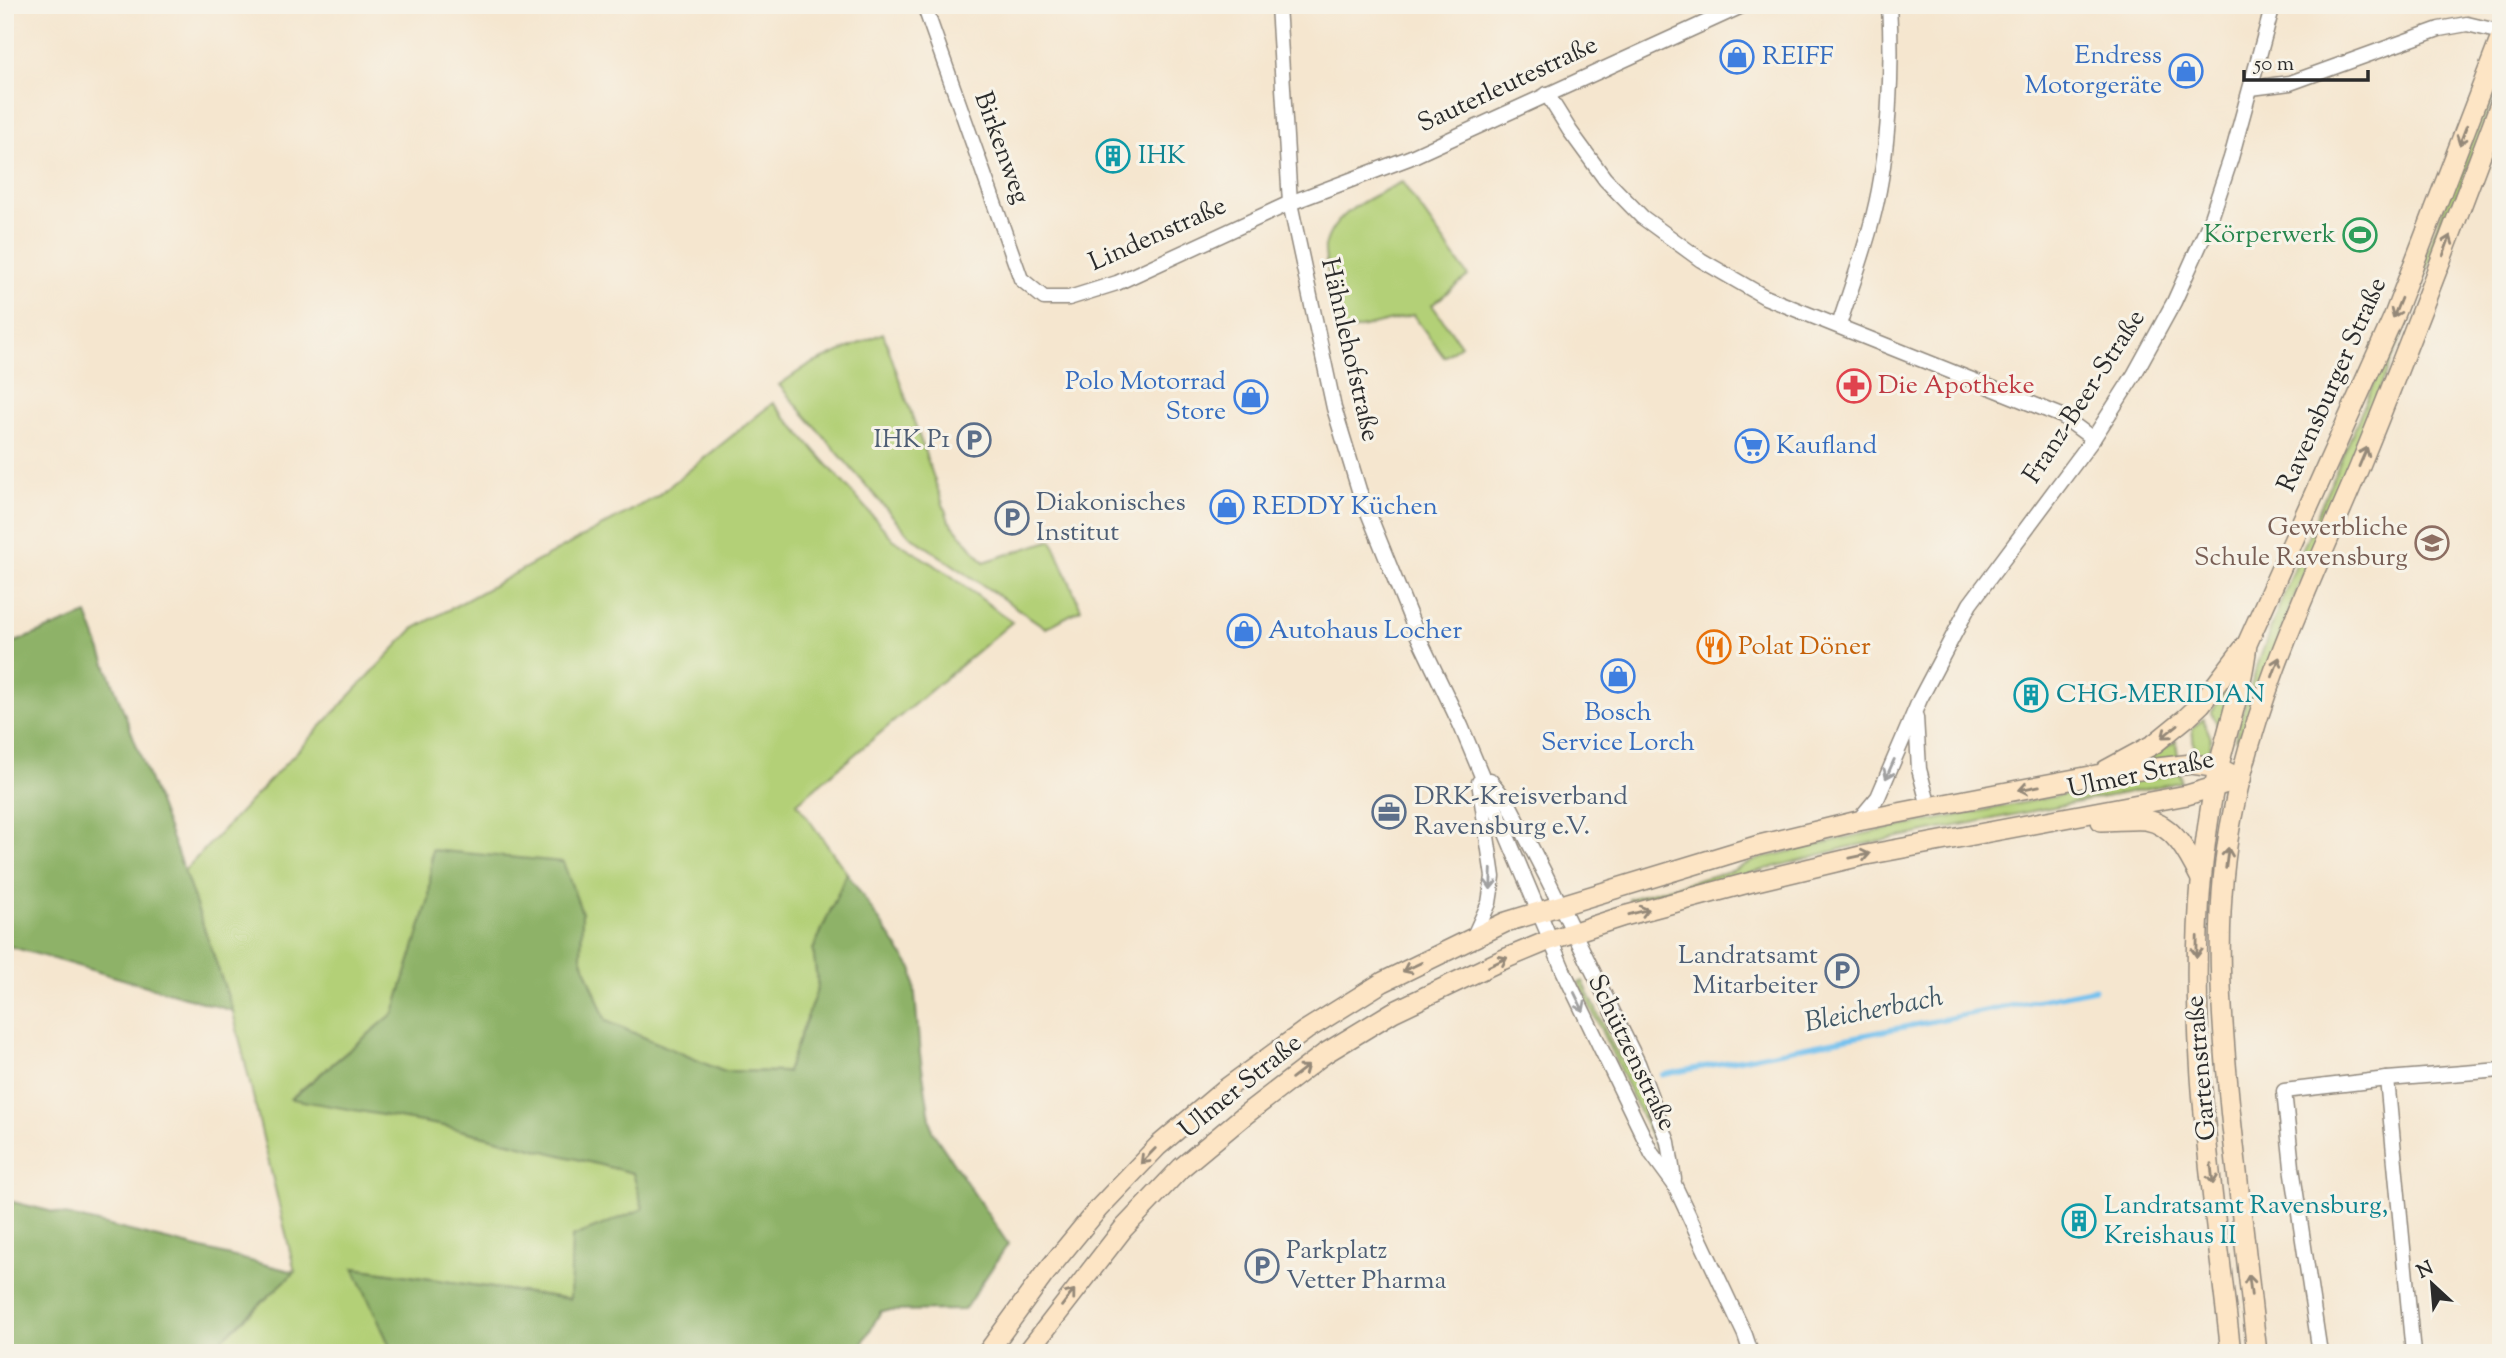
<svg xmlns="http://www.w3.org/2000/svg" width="2506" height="1358" font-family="'Sorts Mill Goudy',serif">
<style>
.green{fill:#b3d077;stroke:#6f7e51;stroke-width:2}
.forest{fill:#8eb268;stroke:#5c6e4a;stroke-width:2}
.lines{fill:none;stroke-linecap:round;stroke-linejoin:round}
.stream{stroke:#74c1ee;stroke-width:5}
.minor-casing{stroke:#90887d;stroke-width:17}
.secondary-casing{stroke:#90887d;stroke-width:22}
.minor{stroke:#fff;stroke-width:14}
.secondary{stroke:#fde5c5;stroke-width:19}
.oneway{stroke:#948878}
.oneway2{stroke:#a0a0a0}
.labels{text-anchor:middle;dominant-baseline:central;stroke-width:6;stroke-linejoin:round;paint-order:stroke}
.shop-label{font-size:26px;fill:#366cbe;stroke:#f7f3e8;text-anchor:start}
.street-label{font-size:26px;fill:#2b2b2b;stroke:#f7f3e8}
.culture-label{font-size:26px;fill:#0d838f;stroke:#f7f3e8;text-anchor:start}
.leisure-label{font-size:26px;fill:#27864d;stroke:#f7f3e8;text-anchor:end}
.health-label{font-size:26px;fill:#be3a42;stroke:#f7f3e8;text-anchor:start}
.service-label{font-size:26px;fill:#4e5e75;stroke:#f7f3e8;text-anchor:start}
.education-label{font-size:26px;fill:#785e54;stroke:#f7f3e8;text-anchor:end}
.food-label{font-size:26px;fill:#c56008;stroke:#f7f3e8;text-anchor:start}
.water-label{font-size:28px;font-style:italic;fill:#415866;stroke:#f7f3e8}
</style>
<rect width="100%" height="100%" fill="#f7f3e8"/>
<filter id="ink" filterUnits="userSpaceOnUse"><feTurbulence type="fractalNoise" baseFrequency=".0143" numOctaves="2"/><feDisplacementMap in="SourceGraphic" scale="14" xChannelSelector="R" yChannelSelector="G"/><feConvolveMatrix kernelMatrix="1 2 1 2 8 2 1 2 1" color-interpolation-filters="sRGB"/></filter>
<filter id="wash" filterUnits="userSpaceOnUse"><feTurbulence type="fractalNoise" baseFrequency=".00686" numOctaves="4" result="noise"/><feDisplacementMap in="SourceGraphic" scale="28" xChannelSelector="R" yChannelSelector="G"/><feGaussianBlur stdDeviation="1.57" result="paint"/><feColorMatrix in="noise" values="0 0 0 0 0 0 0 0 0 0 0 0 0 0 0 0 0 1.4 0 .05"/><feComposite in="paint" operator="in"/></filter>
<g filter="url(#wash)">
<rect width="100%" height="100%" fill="#f5e6cf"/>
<g class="green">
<path d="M2501 60V79L2401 338 2292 602 2247 728 2238 738 2235 739C2267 619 2322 506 2370 392 2417 282 2458 171 2501 60Z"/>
<path d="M1402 182 1468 276 1432 305 1461 345 1444 357 1413 315 1340 333C1338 318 1323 258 1325 247 1332 212 1374 196 1402 182Z"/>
<path d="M883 333 949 521 984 562 1052 540 1081 609 1046 628 909 535 779 385 807 366Z"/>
<path d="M773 403 893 539 950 575 1012 622 797 803 847 873 813 950 818 987 787 1072 722 1071 606 1021 581 957 582 913 432 850 429 899 394 1013 291 1098 444 1126 633 1173 644 1210 572 1237 571 1299 355 1268 393 1353H207L295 1272 233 1012 184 871 413 629 656 497Z"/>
<path d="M2229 685 2232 688 2219 727 2211 713Z"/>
<path d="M2203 719 2211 738 2207 759 2195 755 2192 729Z"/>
<path d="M2176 741 2178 756 2151 762 2150 758Z"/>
<path d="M2180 772 2181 782 1849 847 1631 905 1629 899 1734 870 1755 860 1853 836Z"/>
<path d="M1583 981 1611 1042 1647 1105 1663 1149 1662 1154 1657 1149 1579 983Z"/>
</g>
<g class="forest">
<path d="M87 614 184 871 233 1011 5 945V646Z"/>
<path d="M432 850 563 862 582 913 581 957 606 1021 722 1071 787 1072 818 987 813 950 847 873 913 970 920 1055 932 1131 1008 1244 964 1310 881 1311 857 1353H393L354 1268 570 1299 572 1237 643 1209 633 1173 444 1126 291 1099 394 1013 429 899Z"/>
<path d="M5 1200 295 1272 207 1353H5Z"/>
</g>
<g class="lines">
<path class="stream" d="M1662 1075 2095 989"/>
</g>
</g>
<g filter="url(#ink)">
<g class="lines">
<defs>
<g id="minor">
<path d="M924 5 1021 279 1044 298H1069L1117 283 1290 203 1409 158 1744 5"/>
<path d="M1278 5 1290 203 1334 408 1359 490 1417 634 1461 726 1564 972 1652 1154 1674 1184 1745 1335 1751 1353"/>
<path d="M2251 88 2290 83 2439 29 2467 24 2501 32"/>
<path d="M1547 94 1570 131 1605 179 1642 217 1701 260 1765 297 2062 416 2093 439"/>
<path d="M1839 325C1851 288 1865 250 1874 213 1889 153 1893 67 1889 5"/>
<path d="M1916 717 1919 769 1929 807"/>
<path d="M1490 780 1509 804 1546 876 1638 1063 1668 1142 1674 1179"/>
<path d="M1858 821 1878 797 1920 699 1970 604 2093 439 2134 375 2174 302 2209 224 2231 158 2273 5"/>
<path d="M1473 938 1489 903 1493 877 1479 782"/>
<path d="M2387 1079 2413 1353"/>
<path d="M2320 1353 2292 1167 2284 1091 2387 1079 2501 1070"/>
</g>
<g id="secondary">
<path d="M2106 770 2154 744 2186 718 2201 704 2246 645"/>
<path d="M2101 821C2116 821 2132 819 2146 820 2174 824 2190 857 2201 879"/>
<path d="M987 1353 1043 1276 1098 1209 1158 1146 1224 1090 1306 1030 1383 982 1506 922 1759 845 1858 821 1929 807 2096 775 2192 764 2219 768 2241 779"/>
<path d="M1027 1353 1123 1229 1181 1168 1246 1114 1324 1054 1393 1012 1502 960 1550 940 1624 916 1748 883 1861 856 2187 795 2241 779"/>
<path d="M2231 1353C2214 1199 2187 1038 2201 883 2204 852 2208 819 2214 788 2223 740 2242 693 2247 644L2393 318 2501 37"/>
<path d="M2257 1353C2248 1275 2239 1197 2231 1118 2221 1017 2212 912 2233 812 2257 692 2312 579 2359 468 2409 346 2455 224 2501 101"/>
</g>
</defs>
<use href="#minor" class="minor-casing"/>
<use href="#secondary" class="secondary-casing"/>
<use href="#minor" class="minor"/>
<use href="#secondary" class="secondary"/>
</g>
<defs><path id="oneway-shaft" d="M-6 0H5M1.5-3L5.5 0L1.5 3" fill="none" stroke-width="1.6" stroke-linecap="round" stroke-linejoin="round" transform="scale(1.75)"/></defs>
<g class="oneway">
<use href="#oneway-shaft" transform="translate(2463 135) rotate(111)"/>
<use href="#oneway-shaft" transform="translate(2447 245) rotate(-70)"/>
<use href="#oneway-shaft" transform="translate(2397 308) rotate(112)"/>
<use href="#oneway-shaft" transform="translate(2363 457) rotate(-67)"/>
<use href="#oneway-shaft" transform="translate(2276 667) rotate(-70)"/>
<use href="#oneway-shaft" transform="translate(2170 731) rotate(141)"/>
<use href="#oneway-shaft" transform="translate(2029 788) rotate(169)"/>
<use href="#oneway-shaft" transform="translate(1860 856) rotate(-12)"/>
<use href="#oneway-shaft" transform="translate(2227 858) rotate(-83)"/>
<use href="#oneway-shaft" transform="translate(1639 912) rotate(-15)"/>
<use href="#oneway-shaft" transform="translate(2197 947) rotate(91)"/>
<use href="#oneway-shaft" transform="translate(1498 962) rotate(-25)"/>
<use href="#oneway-shaft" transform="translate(1412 967) rotate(154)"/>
<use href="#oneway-shaft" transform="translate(1300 1072) rotate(-37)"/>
<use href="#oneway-shaft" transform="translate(1148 1156) rotate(134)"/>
<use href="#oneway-shaft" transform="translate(2212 1174) rotate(84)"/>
<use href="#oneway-shaft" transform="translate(2250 1285) rotate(-97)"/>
<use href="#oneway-shaft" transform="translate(1068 1298) rotate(-52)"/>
</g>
<g class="oneway2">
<use href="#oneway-shaft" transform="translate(1890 769) rotate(114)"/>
<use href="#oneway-shaft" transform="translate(1491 879) rotate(92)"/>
<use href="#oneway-shaft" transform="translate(1579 1002) rotate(64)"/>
</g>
</g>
<defs>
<symbol id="shop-ring" viewBox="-11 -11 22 22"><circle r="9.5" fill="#f7f3e8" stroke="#3f7fe0" stroke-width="1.5"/><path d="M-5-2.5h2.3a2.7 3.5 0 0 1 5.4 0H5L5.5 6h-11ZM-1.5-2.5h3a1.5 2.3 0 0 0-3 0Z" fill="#3f7fe0"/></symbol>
<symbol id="building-ring" viewBox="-11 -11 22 22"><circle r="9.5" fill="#f7f3e8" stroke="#0f9aa8" stroke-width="1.5"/><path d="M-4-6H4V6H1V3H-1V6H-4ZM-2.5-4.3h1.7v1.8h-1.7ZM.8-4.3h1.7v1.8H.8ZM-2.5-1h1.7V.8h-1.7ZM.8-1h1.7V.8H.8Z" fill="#0f9aa8"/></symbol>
<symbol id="stadium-ring" viewBox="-11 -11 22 22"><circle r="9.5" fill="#f7f3e8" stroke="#2e9e5b" stroke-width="1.5"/><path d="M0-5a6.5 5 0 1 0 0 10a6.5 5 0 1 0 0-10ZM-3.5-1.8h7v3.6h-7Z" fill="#2e9e5b"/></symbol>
<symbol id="pharmacy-ring" viewBox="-11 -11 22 22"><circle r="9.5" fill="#f7f3e8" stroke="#e0444e" stroke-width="1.5"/><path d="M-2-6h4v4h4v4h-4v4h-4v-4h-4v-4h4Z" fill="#e0444e"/></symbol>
<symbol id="parking-ring" viewBox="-11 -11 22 22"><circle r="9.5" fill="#f7f3e8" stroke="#5c6f8a" stroke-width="1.5"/><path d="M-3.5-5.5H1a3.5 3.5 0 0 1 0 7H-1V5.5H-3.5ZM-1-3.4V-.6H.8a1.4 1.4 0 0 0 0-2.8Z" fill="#5c6f8a"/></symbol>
<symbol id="supermarket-ring" viewBox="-11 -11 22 22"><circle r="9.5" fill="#f7f3e8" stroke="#3f7fe0" stroke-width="1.5"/><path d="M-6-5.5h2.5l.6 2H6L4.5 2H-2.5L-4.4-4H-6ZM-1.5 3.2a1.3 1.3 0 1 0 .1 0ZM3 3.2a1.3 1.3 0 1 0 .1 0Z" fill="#3f7fe0"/></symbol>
<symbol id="school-ring" viewBox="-11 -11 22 22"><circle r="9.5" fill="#f7f3e8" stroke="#8d6e63" stroke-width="1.5"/><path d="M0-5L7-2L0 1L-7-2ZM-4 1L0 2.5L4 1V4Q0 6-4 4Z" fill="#8d6e63"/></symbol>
<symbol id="restaurant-ring" viewBox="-11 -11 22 22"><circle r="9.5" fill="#f7f3e8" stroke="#e8710a" stroke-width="1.5"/><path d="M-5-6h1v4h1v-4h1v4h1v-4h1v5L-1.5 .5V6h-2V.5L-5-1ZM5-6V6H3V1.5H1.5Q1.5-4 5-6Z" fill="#e8710a"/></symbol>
<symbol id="office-ring" viewBox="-11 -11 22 22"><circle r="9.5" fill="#f7f3e8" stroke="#5c6f8a" stroke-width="1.5"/><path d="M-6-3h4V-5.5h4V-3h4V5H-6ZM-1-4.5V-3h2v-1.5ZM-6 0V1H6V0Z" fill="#5c6f8a"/></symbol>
</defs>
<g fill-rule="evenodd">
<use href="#shop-ring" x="1718" y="38" width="38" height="38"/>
<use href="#shop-ring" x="2167" y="52" width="38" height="38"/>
<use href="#building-ring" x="1094" y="137" width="38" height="38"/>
<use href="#stadium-ring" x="2341" y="216" width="38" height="38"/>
<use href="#pharmacy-ring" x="1835" y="367" width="38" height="38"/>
<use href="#shop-ring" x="1232" y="378" width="38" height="38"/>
<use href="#parking-ring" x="955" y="421" width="38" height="38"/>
<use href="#supermarket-ring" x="1733" y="427" width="38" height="38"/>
<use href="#shop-ring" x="1208" y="488" width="38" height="38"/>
<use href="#parking-ring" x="993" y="499" width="38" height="38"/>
<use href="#school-ring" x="2413" y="524" width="38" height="38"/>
<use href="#shop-ring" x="1225" y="612" width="38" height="38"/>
<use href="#restaurant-ring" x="1695" y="628" width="38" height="38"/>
<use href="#shop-ring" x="1599" y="657" width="38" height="38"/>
<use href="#building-ring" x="2012" y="676" width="38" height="38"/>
<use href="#office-ring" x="1370" y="793" width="38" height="38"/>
<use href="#parking-ring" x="1823" y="952" width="38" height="38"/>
<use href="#building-ring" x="2060" y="1202" width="38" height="38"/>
<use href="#parking-ring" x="1243" y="1247" width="38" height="38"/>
</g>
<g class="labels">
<g class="shop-label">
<text x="2162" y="56" text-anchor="end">Endress<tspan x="2162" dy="30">Motorgeräte</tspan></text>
<text x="1762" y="57">REIFF</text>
<text x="1226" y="382" text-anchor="end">Polo Motorrad<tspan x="1226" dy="30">Store</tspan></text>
<text x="1776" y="446">Kaufland</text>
<text x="1252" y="507">REDDY Küchen</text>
<text x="1268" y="631">Autohaus Locher</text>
<text x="1618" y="713" text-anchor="middle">Bosch<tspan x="1618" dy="30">Service Lorch</tspan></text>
</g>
<g class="street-label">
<text transform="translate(1508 85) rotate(-25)">Sauterleutestraße</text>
<text transform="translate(1001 148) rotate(70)">Birkenweg</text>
<text transform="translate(1158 235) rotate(-24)">Lindenstraße</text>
<text transform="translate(1349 350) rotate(77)">Hähnlehofstraße</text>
<text transform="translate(2333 385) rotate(-66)">Ravensburger Straße</text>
<text transform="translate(2085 397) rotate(-57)">Franz-Beer-Straße</text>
<text transform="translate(2141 775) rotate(-12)">Ulmer Straße</text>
<text transform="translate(1631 1053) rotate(64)">Schützenstraße</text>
<text transform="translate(2202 1068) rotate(-95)">Gartenstraße</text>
<text transform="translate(1241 1087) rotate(-39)">Ulmer Straße</text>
</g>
<g class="culture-label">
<text x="1138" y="156">IHK</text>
<text x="2056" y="695">CHG-MERIDIAN</text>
<text x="2104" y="1206">Landratsamt Ravensburg,<tspan x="2104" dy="30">Kreishaus II</tspan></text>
</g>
<g class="leisure-label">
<text x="2336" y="235">Körperwerk</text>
</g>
<g class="health-label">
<text x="1878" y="386">Die Apotheke</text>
</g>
<g class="service-label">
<text x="950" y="440" text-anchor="end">IHK P1</text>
<text x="1036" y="503">Diakonisches<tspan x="1036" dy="30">Institut</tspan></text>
<text x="1414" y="797">DRK-Kreisverband<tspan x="1414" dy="30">Ravensburg e.V.</tspan></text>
<text x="1818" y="956" text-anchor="end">Landratsamt<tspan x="1818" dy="30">Mitarbeiter</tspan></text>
<text x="1286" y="1251">Parkplatz<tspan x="1286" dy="30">Vetter Pharma</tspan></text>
</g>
<g class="education-label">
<text x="2408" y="528">Gewerbliche<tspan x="2408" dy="30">Schule Ravensburg</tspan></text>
</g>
<g class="food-label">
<text x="1738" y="647">Polat Döner</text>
</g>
<g class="water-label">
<text transform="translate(1874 1011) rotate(-11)">Bleicherbach</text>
</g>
</g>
<rect width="2506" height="1358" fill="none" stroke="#f7f3e8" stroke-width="28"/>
<g transform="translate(2432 1284) rotate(334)" stroke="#f7f3e8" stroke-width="5" paint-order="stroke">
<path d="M0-5L12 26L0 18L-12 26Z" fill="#2b2b2b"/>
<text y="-10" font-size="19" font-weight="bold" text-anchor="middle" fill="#2b2b2b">N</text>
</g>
<path d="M2244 70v10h124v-10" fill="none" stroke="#2b2b2b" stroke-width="3.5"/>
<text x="2254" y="70" font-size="21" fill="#2b2b2b" stroke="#f7f3e8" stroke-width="5" paint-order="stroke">50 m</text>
</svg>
